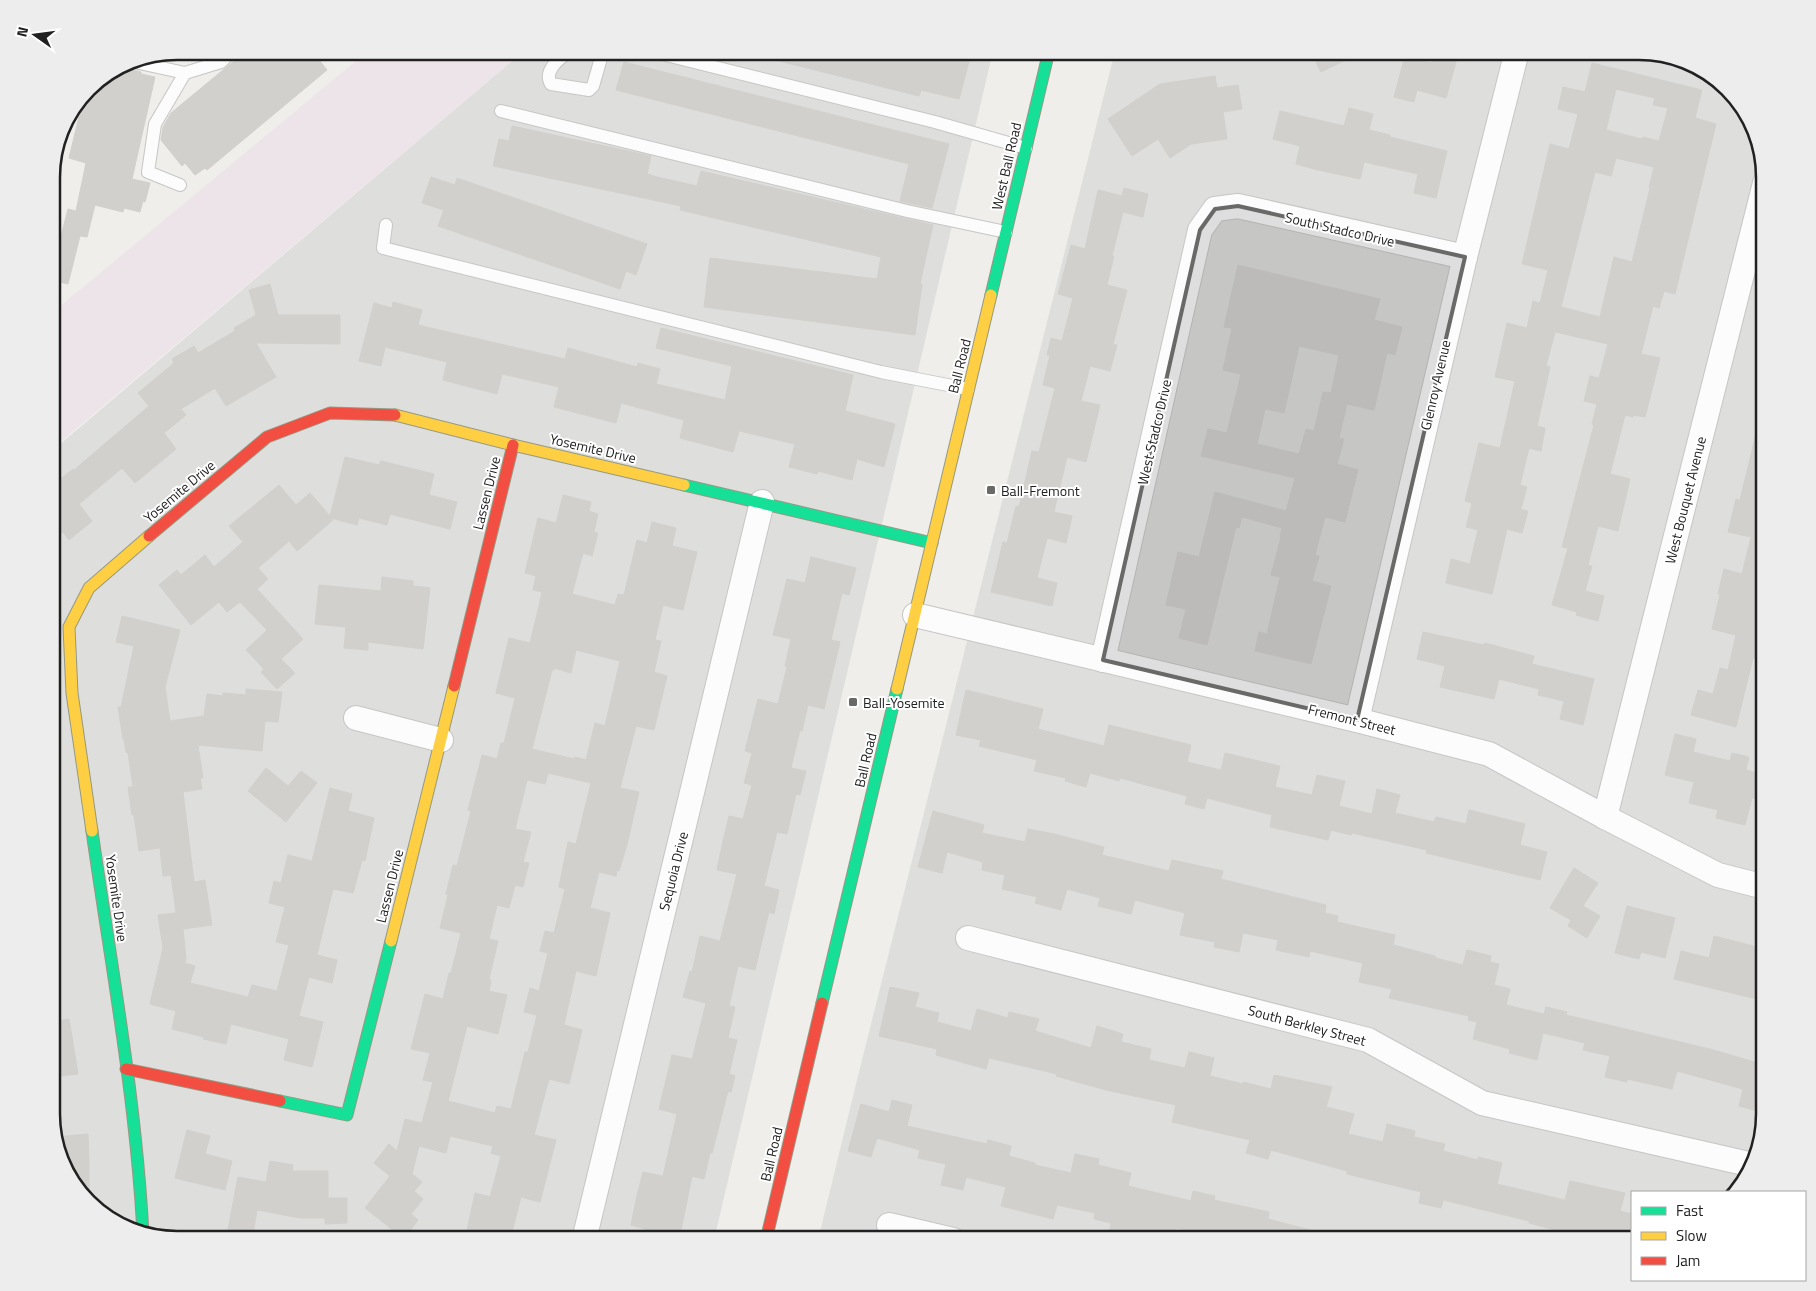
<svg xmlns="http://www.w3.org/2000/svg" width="1816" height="1291" font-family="'Titillium Web',sans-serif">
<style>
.residential{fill:#dededc}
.industrial{fill:#ece4e8}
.building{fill:#d2d0cd;stroke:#d2d0cc;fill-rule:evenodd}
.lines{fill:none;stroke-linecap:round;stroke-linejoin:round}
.lane-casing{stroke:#c6c6c4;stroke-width:14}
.street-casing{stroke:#c6c6c4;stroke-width:26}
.fast-casing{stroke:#959983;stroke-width:13}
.slow-casing{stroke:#959983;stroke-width:13}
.jam-casing{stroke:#959983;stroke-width:13}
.lane{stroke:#fdfcfc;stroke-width:12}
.street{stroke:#fdfcfc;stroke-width:24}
.fast{stroke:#16e098;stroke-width:11}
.slow{stroke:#ffcf43;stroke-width:11}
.jam{stroke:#f24e42;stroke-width:11}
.marked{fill:#696968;fill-opacity:0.2;stroke:#696968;stroke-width:4;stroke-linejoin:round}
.poi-dot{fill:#696968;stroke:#fff;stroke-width:2}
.labels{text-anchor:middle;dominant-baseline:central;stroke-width:4;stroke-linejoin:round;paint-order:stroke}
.street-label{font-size:14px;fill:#212121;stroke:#fff}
.poi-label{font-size:14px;fill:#212121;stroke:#fff;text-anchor:start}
.rim{fill:none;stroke:#212121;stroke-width:2.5}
</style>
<rect width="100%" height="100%" fill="#efeeeb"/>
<g class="residential">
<path d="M524 51H993L714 1240H177L136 1233 101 1214 68 1177 52 1122V451Z"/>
<path d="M1115 51H1639L1680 58 1715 77 1752 121 1765 177V1114L1758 1155 1737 1192H1632V1240H818L855 1088Z"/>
</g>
<path class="industrial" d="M368 51H524L52 449V313Z"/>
<g class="building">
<path d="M246 51H312L327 70 207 170 205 168 195 175 185 163 182 166 161 140 163 127 171 113Z"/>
<path d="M768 51H960L971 54 959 99 921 90 919 96 767 58Z"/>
<path d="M1311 51H1364L1321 72Z"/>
<path d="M1435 51H1459L1446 98 1417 90 1414 102 1394 97 1405 56 1432 63Z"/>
<path d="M624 62 949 144 932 208 900 201 909 164 616 90Z"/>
<path d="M1592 63 1702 90 1695 118 1716 124 1675 294 1664 291 1659 308 1653 306 1641 354 1660 358 1645 417 1633 415V417L1625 415 1610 474 1630 479 1618 531 1598 526 1588 565 1592 566 1585 591 1604 596 1598 621 1576 615 1577 612 1552 605 1568 548 1562 547 1594 425 1592 424 1597 404 1584 401 1590 376 1599 378 1608 344 1555 332 1546 366 1550 367 1537 426 1545 428 1541 451 1529 448 1520 485 1527 487 1521 509 1528 511 1522 533 1507 529 1492 594 1446 583 1451 559 1470 564 1478 530 1466 527 1472 503 1465 501 1479 443 1500 448 1515 381 1495 377 1507 323 1527 328 1533 301 1540 303 1548 270 1522 264 1550 144 1569 149 1578 114 1558 109 1563 87 1585 92ZM1616 89 1655 98 1653 105 1668 108 1659 141 1643 137 1642 139 1606 130ZM1616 158 1654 167 1649 187 1650 188 1632 262 1614 257 1600 317 1561 307 1595 172 1611 176Z"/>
<path d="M123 65 128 69 141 72V74L155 77 132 179 150 183 145 202 143 201 140 212 124 208 123 212 95 205 87 237 80 236 68 284 52 280V254L56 255 68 209 76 211 86 163 69 158 84 96 94 83Z"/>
<path d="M1215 76 1217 88 1238 85 1242 109 1223 112 1227 139 1191 144 1170 158 1158 139 1132 156 1108 119 1160 84Z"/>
<path d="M1349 108 1373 114 1369 130 1390 135V137L1447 151 1436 198 1414 193 1418 174 1364 162 1360 179 1318 170 1296 164 1300 146 1273 139 1280 111 1344 126Z"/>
<path d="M512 126 651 156 647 174 657 177 697 186 701 171 933 225 920 284H922L915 335 704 307 710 258 877 279 881 257 680 210 681 206 493 166 499 139 509 141Z"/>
<path d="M431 177 455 185 457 178 647 244 636 275 626 271 620 289 438 226 444 210 422 203Z"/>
<path d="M1124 188 1148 194 1143 217 1123 212 1112 256H1114L1107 285 1127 290 1113 344 1117 345 1110 371 1090 366 1081 401 1100 405 1086 462 1067 457 1054 512 1072 516 1066 543 1047 538 1037 578 1057 583 1052 606 991 592 1003 542 1007 543 1016 506 1019 507 1032 451 1039 452 1055 388 1043 385 1050 355H1047L1051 338 1062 341 1073 298 1058 294 1071 245 1085 249 1098 190 1122 196Z"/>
<path d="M1238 265 1380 299 1374 320 1402 327 1395 355 1387 353 1374 410 1347 404 1339 438 1344 439 1337 464 1358 470 1345 522 1325 517 1315 555 1319 556 1312 581 1331 586 1311 664 1255 651 1259 632 1267 634 1280 577 1271 575 1281 537 1280 536 1282 528 1242 517 1239 528 1236 527 1207 645 1179 638 1186 609 1166 605 1178 552 1199 557 1215 492 1286 511 1295 478 1201 456 1208 429 1227 433 1241 374 1223 370 1232 328 1224 327ZM1299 346 1339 355 1331 393 1323 392 1314 431 1306 429 1299 454 1257 444 1265 409 1284 413Z"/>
<path d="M270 284 278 315H340V344L256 343 276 377 226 406 215 388 181 409 186 415 164 433 176 449 135 483 122 468 79 504 92 521 69 540 63 532 52 543V486L73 469 74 470 149 406 138 393 174 363 172 359 194 346 198 353 235 331 234 328 256 315 249 290Z"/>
<path d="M393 302 422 310 418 325 565 359 568 348 637 367 638 363 660 369 656 384 725 400 732 366 656 348 661 328 853 375 845 411 895 424 884 467 857 459 852 480 818 471 817 474 789 467 795 444 739 431 733 452 680 438 684 420 621 403 616 423 554 407 559 387 502 374 497 394 443 380 447 362 385 347 381 366 359 361 374 303 392 308Z"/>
<path d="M1758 426 1765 427V600L1756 635 1761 637 1756 658H1753L1736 727 1691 715 1698 690 1713 694 1720 668 1728 670 1736 635 1712 629 1720 594H1718L1724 569 1742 574 1751 537 1728 532 1736 499 1740 500Z"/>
<path d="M345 457 379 465 381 461 434 474 429 495 457 502 450 529 390 514 387 525 359 518 357 525 331 518 333 520 297 551 289 541 258 568 268 579 257 589 303 639 281 659 295 673 277 689 261 672 264 669 246 650 267 630 240 602 227 612 219 602 191 625 159 585 177 570 181 575 205 555 214 567 243 542 229 526 279 485 296 505 310 493 330 516Z"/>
<path d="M563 495 591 502 589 511 598 514 594 532 598 533 592 556 583 553 572 594 615 605 618 594 624 595 637 540 647 543 652 522 676 528 672 546 697 552 683 610 663 605 655 640 661 641 654 672 667 676 654 730 636 726 620 788 639 792 627 845 619 871 617 870 616 876 599 872 590 908 610 913 596 976 576 971 564 1025 582 1030 569 1084 549 1079 534 1135 556 1140 540 1202 521 1197 510 1240H465L475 1193 490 1197 501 1156 491 1153 493 1146 450 1136 446 1153 419 1146 412 1174 422 1182 414 1191 423 1199 411 1214 418 1220 404 1239 365 1208 390 1176 374 1163 389 1144 397 1151 405 1119 422 1123 433 1082 423 1080 430 1053 411 1049 425 994 443 999 449 973H451L461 933 440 928 448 895 446 894 453 865 457 866 471 811 468 810 482 755 497 759 501 743H504L515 698 496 693 509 638 530 643 539 606 542 592 533 590 536 576 525 573 538 518 556 523ZM576 650 620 661 605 726 595 723 586 760 575 757 574 759 532 749 552 670H554V668L571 673ZM548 773 591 783 576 844 568 842 559 887 565 889 554 933 545 931 540 951 548 953 539 991 530 988 524 1012 537 1015 528 1052H525L511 1109 497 1106 495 1113 448 1101 467 1026 498 1034 507 995 489 991 491 980 489 979 498 941 489 939 497 905 509 908 515 885 523 887 529 863 523 862 531 832 515 829 527 780 545 784Z"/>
<path d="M811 557 856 568 849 595 842 593 831 640 840 642 824 709 808 705 802 731 800 730 791 768 806 771 800 795 796 794 787 834 777 832 764 886 779 890 774 914 769 912 755 970 738 966 729 1006 735 1007 728 1038 737 1040 729 1074 735 1076 731 1092 728 1091 712 1153H710L704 1179 692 1176 679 1240H649L652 1231 631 1225 637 1196 643 1172 663 1176 677 1114 659 1109 672 1055 692 1059 706 1003 683 997 690 971 692 972 700 936 720 941 737 874 717 870 723 841 729 816 743 819 752 785 744 783 752 753 745 751 758 699 778 704 787 667 785 666 791 639 773 635 787 579 805 583Z"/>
<path d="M382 577 413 581V586L430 588 423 649 368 642V650L344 648 346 627 315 624 319 585 381 591Z"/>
<path d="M122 616 180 630 165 687 170 721 204 716 207 694 223 696V693L246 695V689L282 692 278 722 265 721 262 751 198 745 203 778H200L202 789 183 792 194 882 205 880 212 925 183 929 186 958 185 963 195 966 190 983 248 997 252 985 277 991 289 945 276 942 285 907 269 903 274 881 281 883 288 855 312 861 330 788 352 794 348 811 374 818 365 861 362 860 353 893 333 889 326 917 317 955 337 960 332 983 309 977 299 1016 323 1022 312 1067 284 1060 289 1039 231 1024 226 1044 203 1039 204 1037 172 1029 176 1011 150 1004 163 948 158 915 176 913 171 875 163 876 160 848 139 851 134 815H132L128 787H133L128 753 126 752 124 739H123L118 707H121L134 646 116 642Z"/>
<path d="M1423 632 1484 645 1485 643 1534 656 1532 664 1594 679 1583 725 1560 719 1564 701 1538 695 1539 689 1499 679 1494 699 1440 687 1445 666 1417 659Z"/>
<path d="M966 690 1043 709 1038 729 1104 746 1109 725 1191 745 1187 762 1221 770 1225 753 1280 766 1275 787 1312 795 1317 775 1345 781 1339 806 1372 814 1377 789 1400 795 1395 813 1434 822 1436 817 1466 824 1469 810 1525 824 1520 845 1547 852 1540 880 1426 853 1427 850 1352 833 1351 835 1331 830 1328 840 1270 827 1272 815 1207 798 1204 809 1185 804 1187 796 1120 778 1119 781 1090 773 1086 787 1065 781 1066 778 1034 771 1037 760 979 746 981 740 956 735Z"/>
<path d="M1675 734 1696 739 1693 752 1730 761 1732 753 1749 757 1746 770 1765 775V801L1752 798 1745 825 1716 818 1718 810 1689 803 1694 782 1665 775Z"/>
<path d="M266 768 288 786 301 771 317 783 286 822 248 791Z"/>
<path d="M933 811 984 825 982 833 1025 842 1028 829 1054 834 1104 847 1102 855 1169 871 1172 860 1223 871 1221 879 1326 905 1325 913 1338 916 1337 922 1395 935 1393 945 1435 956 1436 958 1463 965 1467 950 1491 956 1490 962 1499 964 1494 985 1510 989 1506 1005 1544 1014 1546 1007 1567 1012 1566 1015 1710 1049 1765 1065V1113L1739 1106 1743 1089 1677 1071 1672 1089 1627 1079V1082L1605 1077 1610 1056 1583 1050 1585 1043 1543 1033 1537 1060 1509 1053 1510 1049 1473 1039 1477 1022 1468 1020 1469 1016 1389 998 1392 989 1359 982 1363 963 1310 951 1309 957 1276 950 1278 940 1243 933 1239 952 1214 947 1215 942 1180 935 1185 913 1135 900 1131 914 1098 906 1100 898 1067 889 1061 910 1035 903 1037 897 1002 889 1005 875 982 870 983 862 947 852 942 873 918 867Z"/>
<path d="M1574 868 1598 883 1583 906 1600 916 1587 938 1568 926 1571 920 1550 908Z"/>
<path d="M1627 906 1675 918 1665 958 1641 952 1639 959 1615 953Z"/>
<path d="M1714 936 1765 949V1001L1674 979 1681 951 1709 958Z"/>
<path d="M890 987 919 993 915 1007 939 1013 937 1022 971 1031 977 1009 1008 1018 1009 1012 1039 1019 1035 1031 1091 1048 1097 1026 1123 1034 1121 1042 1151 1049 1149 1060 1185 1068 1189 1052 1214 1058 1210 1076 1243 1084V1082L1271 1089 1274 1075 1332 1087 1326 1107 1354 1114 1348 1134 1383 1142 1387 1124 1415 1131 1414 1137 1445 1144 1443 1151 1478 1160V1157L1502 1163 1497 1184 1565 1200 1570 1181 1625 1193 1620 1211 1632 1214V1240H1614L1579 1231 1578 1236 1529 1223V1221L1443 1200 1441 1208 1419 1203 1421 1192 1347 1174V1171L1271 1150 1268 1159 1246 1153 1250 1140 1172 1122 1176 1105 1106 1090 1056 1076 1057 1074 989 1058 986 1069 936 1055 937 1049 879 1036Z"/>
<path d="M69 1019 78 1074 52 1077V1022Z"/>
<path d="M892 1100 912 1105 907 1126 987 1144 988 1140 1011 1146 1009 1156 1035 1163V1165L1071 1173 1075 1154 1099 1159 1098 1165 1131 1173 1128 1186 1191 1201 1193 1191 1215 1196 1214 1200 1269 1212 1268 1219 1325 1234V1240H1225L1176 1228 1174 1240H1136L1109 1233 1111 1223 1094 1219 1095 1213 1057 1205 1053 1219 1001 1206 1006 1187 966 1177 963 1190 941 1185 946 1164 918 1158 920 1150 877 1138 871 1157 848 1151 861 1104 889 1112Z"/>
<path d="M187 1130 210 1136 205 1154 232 1161 225 1190 175 1178Z"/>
<path d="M88 1134 89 1162V1201L68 1177 56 1137Z"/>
<path d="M270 1161 293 1165 292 1171H328V1198H347V1223L325 1224V1218H300L257 1210 252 1240H226L238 1177 266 1182Z"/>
</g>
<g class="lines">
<defs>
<g id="lane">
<path d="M569 51C559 59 543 71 551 84L589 90 593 86 603 51"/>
<path d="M650 51 935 122 1026 148"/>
<path d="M130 61 185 73 155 124 148 172 180 185"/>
<path d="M185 73 221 62 232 51"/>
<path d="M501 111 907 211 1006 232"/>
<path d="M386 225 383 248 881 372 968 389"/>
</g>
<g id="street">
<path d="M915 615 1357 720 1489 754 1605 817 1718 875 1765 887"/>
<path d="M1103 660 1200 230 1215 209 1238 206 1465 257"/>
<path d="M356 718 441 740"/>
<path d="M1357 720 1465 257 1517 51"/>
<path d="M1605 817 1765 183"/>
<path d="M968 938 1368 1040 1482 1103 1753 1165"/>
<path d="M889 1225 953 1240"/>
<path d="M584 1240 762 502"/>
</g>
<g id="fast">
<path d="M991 295 1049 51"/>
<path d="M684 485 932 543"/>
<path d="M92 831C111 965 136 1099 143 1234"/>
<path d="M822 1003 897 689"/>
<path d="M280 1101 347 1115 391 941"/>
</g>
<g id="slow">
<path d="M395 415 513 445 684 485"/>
<path d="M897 689 991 295"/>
<path d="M92 831 72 693 69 627 89 588 149 536"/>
<path d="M391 941 454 686"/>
</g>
<g id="jam">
<path d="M149 536 267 437 330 413 395 415"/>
<path d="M454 686 513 445"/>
<path d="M126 1069 280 1101"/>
<path d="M766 1240 822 1003"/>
</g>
</defs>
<use href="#lane" class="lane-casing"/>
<use href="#street" class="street-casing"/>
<use href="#fast" class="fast-casing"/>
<use href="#slow" class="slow-casing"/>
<use href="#jam" class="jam-casing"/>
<use href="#lane" class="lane"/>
<use href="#street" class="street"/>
<use href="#fast" class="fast"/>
<use href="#slow" class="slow"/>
<use href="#jam" class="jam"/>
</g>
<path class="marked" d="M1238 206 1465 257 1357 720 1103 660 1200 230 1215 209Z"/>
<g class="poi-dot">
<rect x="986" y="485" width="10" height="10" rx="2.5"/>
<rect x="848" y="697" width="10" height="10" rx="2.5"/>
</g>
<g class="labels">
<g class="street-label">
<text transform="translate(1006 166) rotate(-77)">West Ball Road</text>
<text transform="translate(1340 229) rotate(13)">South Stadco Drive</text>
<text transform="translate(959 366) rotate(-76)">Ball Road</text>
<text transform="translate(1435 385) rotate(-77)">Glenroy Avenue</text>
<text transform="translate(1154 432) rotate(-77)">West Stadco Drive</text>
<text transform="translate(593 448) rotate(13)">Yosemite Drive</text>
<text transform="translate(179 491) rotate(-40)">Yosemite Drive</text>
<text transform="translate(486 493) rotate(-76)">Lassen Drive</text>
<text transform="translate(1685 500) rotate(-76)">West Bouquet Avenue</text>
<text transform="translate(1352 719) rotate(14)">Fremont Street</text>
<text transform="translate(865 760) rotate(-77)">Ball Road</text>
<text transform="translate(673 871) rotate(-76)">Sequoia Drive</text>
<text transform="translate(389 886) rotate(-76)">Lassen Drive</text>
<text transform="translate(117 898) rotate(82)">Yosemite Drive</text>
<text transform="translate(1307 1025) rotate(15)">South Berkley Street</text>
<text transform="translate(771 1154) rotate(-77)">Ball Road</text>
</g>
<g class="poi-label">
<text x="1001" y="490">Ball-Fremont</text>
<text x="863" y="702">Ball-Yosemite</text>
</g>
</g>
<path d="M0 0H1816V1291H0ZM177 60H1639A117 117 0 0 1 1756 177V1114A117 117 0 0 1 1639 1231H177A117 117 0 0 1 60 1114V177A117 117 0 0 1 177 60Z" fill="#ededed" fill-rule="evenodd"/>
<path class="rim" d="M177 60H1639A117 117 0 0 1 1756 177V1114A117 117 0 0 1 1639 1231H177A117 117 0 0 1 60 1114V177A117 117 0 0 1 177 60Z"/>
<rect x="1631" y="1191" width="175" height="90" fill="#ffffff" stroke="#a6a6a6"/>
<rect x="1641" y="1207" width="25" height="8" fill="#16e098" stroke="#a6a6a6"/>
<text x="1676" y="1216" font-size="15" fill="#212121">Fast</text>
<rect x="1641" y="1232" width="25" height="8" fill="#ffcf43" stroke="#a6a6a6"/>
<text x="1676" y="1241" font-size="15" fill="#212121">Slow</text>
<rect x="1641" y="1257" width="25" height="8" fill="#f24e42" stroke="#a6a6a6"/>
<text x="1676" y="1266" font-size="15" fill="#212121">Jam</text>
<g transform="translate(35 35) rotate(284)" stroke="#ffffff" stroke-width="4" paint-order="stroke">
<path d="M0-4L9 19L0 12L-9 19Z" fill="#212121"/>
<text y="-8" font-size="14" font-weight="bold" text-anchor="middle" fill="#212121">N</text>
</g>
</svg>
